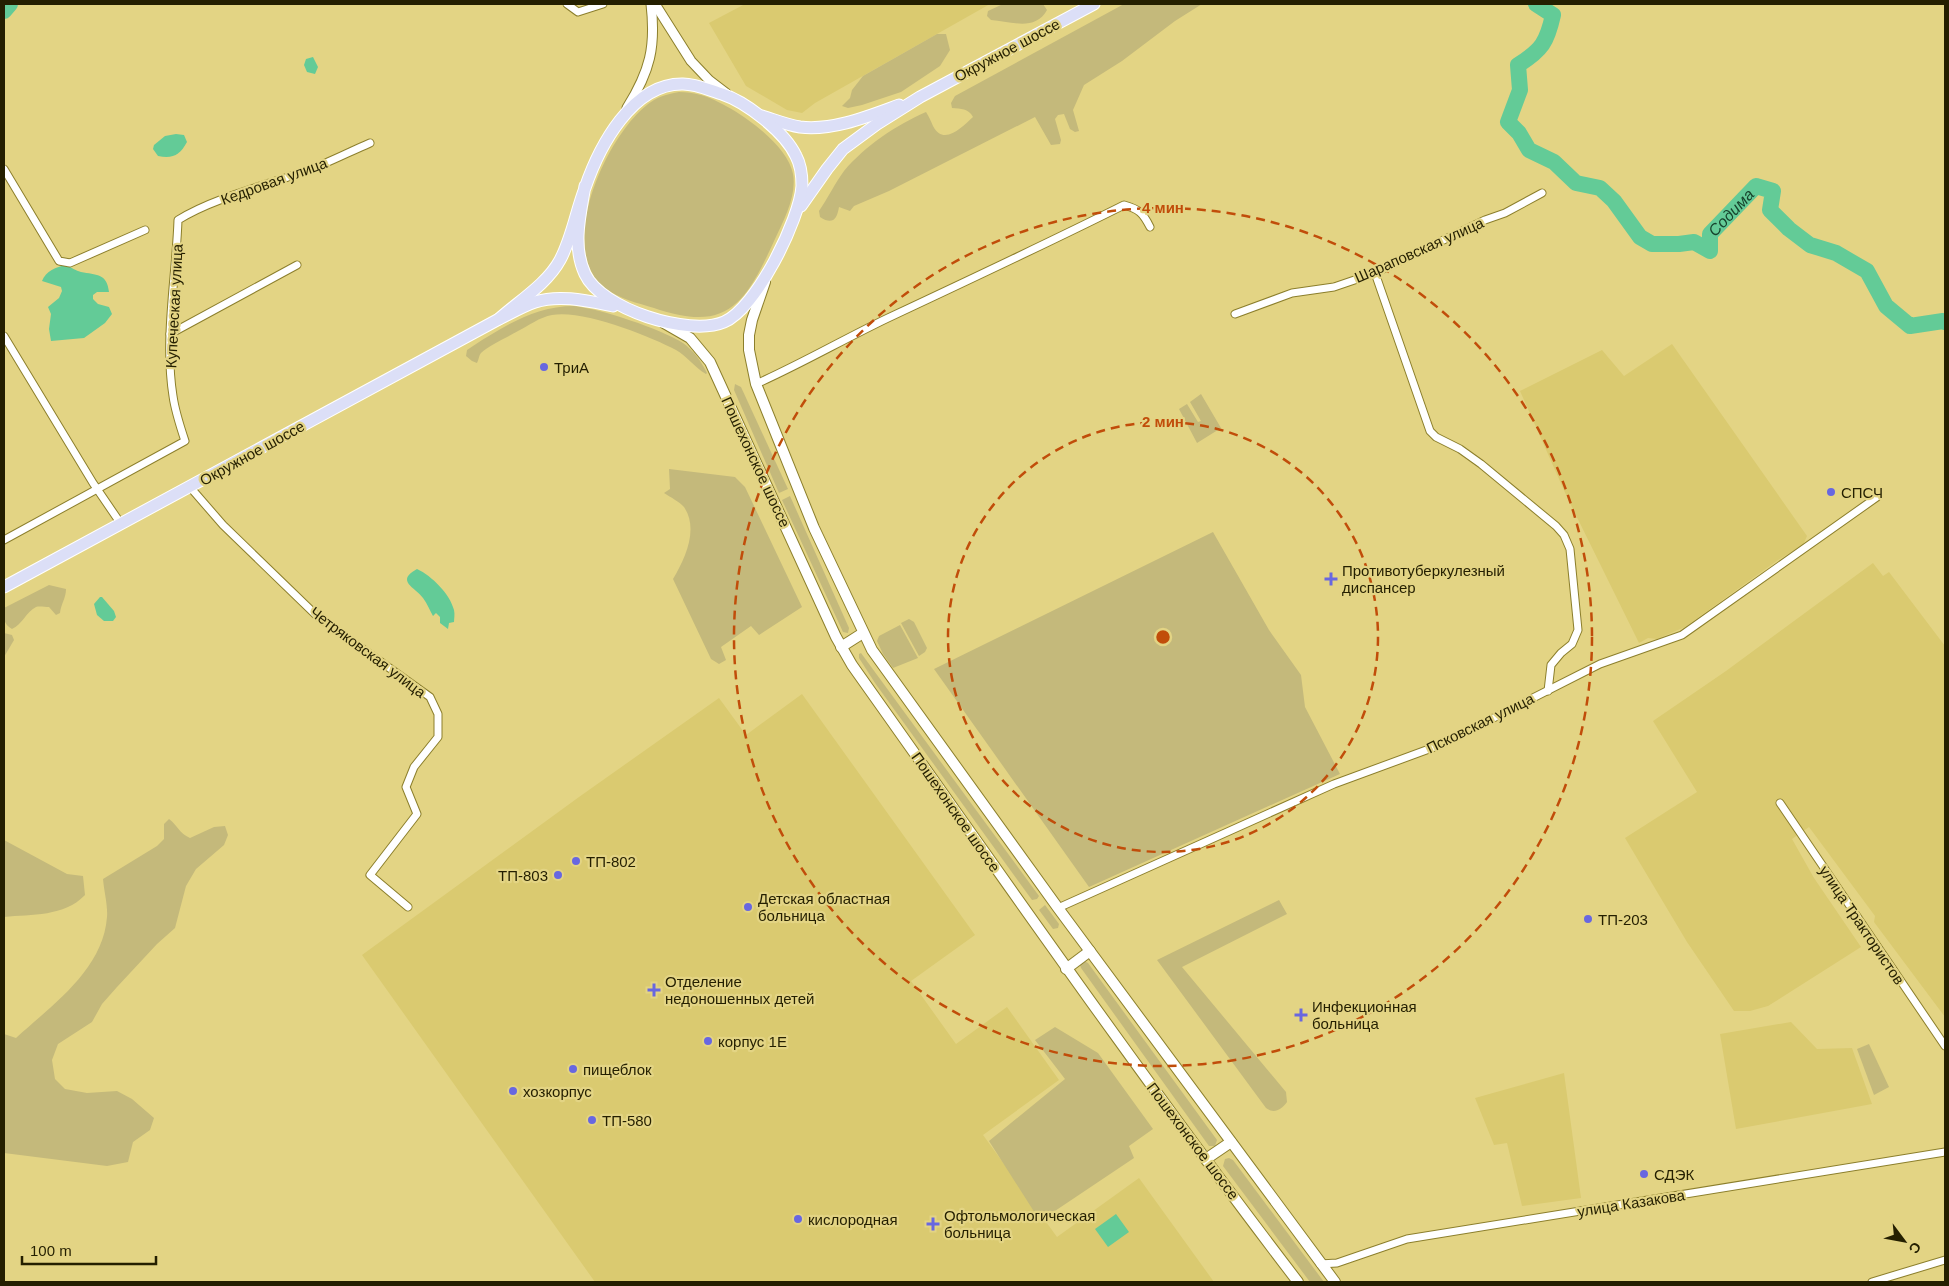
<svg xmlns="http://www.w3.org/2000/svg" width="1949" height="1286" font-family="Arial,sans-serif">
<style>
.built{fill:#daca70}
.green{fill:#c4b97b}
.water{fill:#63cb97}
.lines{fill:none;stroke-linecap:round;stroke-linejoin:round}
.river{stroke:#63cb97;stroke-width:16}
.minor-casing{stroke:#8c7f2c;stroke-width:9}
.tertiary-casing{stroke:#8c7f2c;stroke-width:11}
.secondary-casing{stroke:#8c7f2c;stroke-width:12}
.primary-casing{stroke:#fff;stroke-width:13}
.minor{stroke:#fff;stroke-width:7}
.tertiary{stroke:#fff;stroke-width:9}
.secondary{stroke:#fff;stroke-width:10}
.primary{stroke:#dcdff7;stroke-width:11}
.ring{fill:none;stroke:#c14d0a;stroke-width:2.5;stroke-dasharray:9 6}
.poi-dot{fill:#6867e0;stroke:#e3d484;stroke-width:2}
.labels{text-anchor:middle;dominant-baseline:central;stroke-width:4.5;stroke-linejoin:round;paint-order:stroke}
.street-label{font-size:15px;fill:#241f00;stroke:#e3d484}
.poi-label{font-size:15px;fill:#241f00;stroke:#e3d484;text-anchor:start}
.water-label{font-size:16px;font-style:italic;fill:#17432d;stroke:#e3d484}
.centre{fill:#c14d0a;stroke:#e3d484;stroke-width:2.5}
.ring-label{font-size:15px;text-anchor:middle;font-weight:bold;fill:#c14d0a;stroke:#e3d484;stroke-width:4.5;stroke-linejoin:round;paint-order:stroke}
</style>
<rect width="100%" height="100%" fill="#e3d484"/>
<g class="built">
<path d="M745 4H990L815 103 802 113 787 110 746 86 709 23Z"/>
<path d="M1672 344 1807 536 1803 545 1778 560 1685 627 1657 639 1648 638 1639 643 1567 497 1520 391 1602 350 1624 376Z"/>
<path d="M1873 563 1883 576 1889 572 1945 646V1017L1874 922 1875 916 1809 827 1792 839 1814 878 1861 947 1768 1006 1750 1011H1734L1687 942 1625 838 1697 792 1653 721 1726 671Z"/>
<path d="M802 694 975 935 911 981 956 1044 1007 1007 1059 1080 983 1135 1057 1237 1139 1178 1214 1282H595L362 955 579 797 719 698 746 735Z"/>
<path d="M1791 1022 1817 1049 1852 1048 1872 1104 1736 1129 1720 1034Z"/>
<path d="M1564 1073 1581 1198 1522 1206 1507 1143 1494 1145 1475 1098Z"/>
</g>
<g class="green">
<path d="M1003 4H1043L1047 10C1035 32 1010 21 991 20L987 16 988 11Z"/>
<path d="M1124 4H1202L1175 21 1122 61 1084 85 1073 110 1079 131 1075 132 1070 129 1064 114 1058 115 1055 119 1061 140 1060 144 1051 145 1035 117 889 191 854 206 850 211 839 207C837 220 832 225 820 217L819 211C828 198 835 183 844 171 865 146 896 125 926 112 929 117 931 121 933 126 944 147 963 126 973 117 968 108 961 109 952 108L951 103 955 96Z"/>
<path d="M937 34H946L950 50 940 66 901 92 862 105 848 108 842 106 850 98 852 90 863 76Z"/>
<path d="M679 92C686 92 694 93 701 95 731 104 787 142 793 174 797 195 784 220 775 239 746 302 729 334 654 308 638 303 619 299 605 288 554 249 608 131 651 102 659 96 669 94 679 92Z"/>
<path d="M574 306C601 309 661 329 683 343 694 351 701 361 707 373L706 374C695 368 687 356 676 350 650 336 582 309 552 315 540 317 528 326 518 331 508 337 489 345 481 353 479 355 479 359 477 363L472 361 466 356 467 350 473 346C504 326 536 306 574 306Z"/>
<path d="M735 384 741 387 788 489 779 493 734 390Z"/>
<path d="M1201 394 1221 428 1197 443 1179 409 1187 404 1198 422 1201 421 1190 402Z"/>
<path d="M669 469 735 477 745 487 802 607 759 635 751 626 721 647 726 660 719 664 711 659 673 579C685 559 699 529 684 507 680 502 670 497 664 493L670 489Z"/>
<path d="M790 496 849 628 848 633 843 632 782 500Z"/>
<path d="M1213 532 1269 630 1301 675 1305 707 1340 774 1089 887 934 669Z"/>
<path d="M49 585 66 589C66 598 61 604 60 613L56 615 49 607C45 607 39 606 36 607 26 612 22 625 12 629 3 624 4 618 4 608Z"/>
<path d="M909 619 914 622 927 648 925 652 919 656 901 623Z"/>
<path d="M900 625 918 658 893 668 883 654 877 641 879 636Z"/>
<path d="M4 633 12 635 14 640 4 657Z"/>
<path d="M861 653 1039 896 1037 899 1032 900 875 683 859 658V654Z"/>
<path d="M169 819C178 826 179 833 190 838L214 827 225 826 228 835 224 845 196 869 186 886 175 928 157 944 117 987 102 1004 92 1022 58 1044 52 1060 55 1079 65 1089 87 1093 117 1091 132 1099 154 1118 150 1130 133 1142 128 1162 107 1166 4 1153V1034L16 1038C52 1005 103 970 107 917 108 906 104 891 103 879L157 846 164 839V824Z"/>
<path d="M4 840 67 874 83 876 85 895C64 917 32 914 4 917Z"/>
<path d="M1279 900 1287 914 1182 967 1286 1092 1287 1102C1281 1110 1274 1114 1266 1108L1157 960Z"/>
<path d="M1045 905 1059 924 1058 928 1053 929 1039 910Z"/>
<path d="M1084 961 1088 963 1217 1140 1215 1146H1209L1081 968 1080 965Z"/>
<path d="M1055 1027 1098 1053 1153 1129 1129 1146 1134 1158 1040 1221 989 1141 1065 1079 1035 1040Z"/>
<path d="M1869 1044 1889 1087 1874 1095 1857 1049Z"/>
<path d="M1229 1158 1233 1160 1324 1282H1310L1223 1166 1225 1159Z"/>
</g>
<g class="water">
<path d="M313 57 318 67 315 74 307 72 304 65 306 59Z"/>
<path d="M176 134 184 135 187 142C180 155 173 159 158 156L153 149 154 145 165 136Z"/>
<path d="M66 265C71 267 76 271 81 272 96 275 107 273 109 292H97L93 295V299L98 304 109 307 112 314 105 323 84 338 51 341 49 329 51 314 48 307 59 298 62 291 61 287 42 281C46 271 56 267 66 265Z"/>
<path d="M417 569C432 576 450 594 454 610 455 614 454 619 454 622L449 623 448 629 440 623V617L436 613 433 616C430 611 427 603 423 598 415 587 395 581 417 569Z"/>
<path d="M100 597H102L114 611 116 617 113 621H104L97 615 94 604Z"/>
<path d="M1116 1214 1129 1232 1108 1247 1095 1229Z"/>
</g>
<g class="lines">
<g class="river">
<path id="s1" d="M1536 4 1553 15C1547 42 1542 50 1518 65L1520 90 1508 122 1519 133 1529 150 1554 162 1576 183 1600 188 1614 201 1640 237 1652 244H1679L1694 242 1710 251V234L1756 186 1773 191 1770 210 1789 229 1810 245 1836 253 1867 271 1886 306 1910 326 1943 321 1945 322"/>
<path d="M4 11 10 4"/>
</g>
<defs>
<g id="minor">
<path d="M567 4 578 12 603 4"/>
<path d="M4 169 59 261 70 263 145 230"/>
<path d="M1375 273 1430 431 1436 437 1460 449 1481 464 1556 526 1564 535 1570 549 1578 630 1572 644 1561 653 1551 665 1548 691"/>
<path d="M1235 314 1292 293 1334 287 1375 273 1485 220 1505 213 1542 193"/>
<path d="M170 334 297 265"/>
<path d="M4 336 93 483 121 524"/>
<path d="M756 384C801 364 844 339 888 318 967 281 1046 244 1124 205 1139 209 1143 213 1150 227"/>
<path d="M190 487 223 525 318 617 430 697 438 714V737L414 767 406 787 417 814 370 875 408 907"/>
<path d="M4 540 185 441C180 426 175 411 173 396 164 339 176 278 178 220 213 198 267 185 306 171 328 163 349 152 370 143"/>
<path d="M1780 803 1945 1046"/>
<path d="M1058 908 1334 784 1440 745 1600 664 1682 635 1877 497"/>
<path d="M1320 1264 1337 1263 1407 1239 1945 1152"/>
<path d="M1872 1282 1945 1260"/>
</g>
<g id="tertiary">
<path d="M655 4 691 61 709 80 726 93"/>
<path d="M627 108C650 71 656 47 651 4"/>
</g>
<g id="secondary">
<path d="M765 282 752 320 749 335V350L756 384 814 528 872 650 1058 908 1335 1282"/>
<path d="M664 323 690 338 710 362 836 637 852 665C999 872 1144 1081 1298 1282"/>
<path d="M841 647 863 633"/>
<path d="M1066 969 1090 951"/>
<path d="M1206 1159 1231 1142"/>
</g>
<g id="primary">
<path d="M762 116C775 120 787 125 800 127 833 131 869 116 899 105"/>
<path d="M801 206 827 169 843 149 877 124 920 97 1094 4"/>
<path d="M499 319C519 301 547 284 560 260 572 238 576 211 585 188 599 147 632 83 683 84 696 84 709 90 722 94 746 102 785 132 796 156 801 165 802 176 802 186 800 219 756 309 724 322 689 337 601 309 585 274 572 246 580 215 585 186"/>
<path d="M4 587 499 319C511 313 523 306 535 302 560 294 588 301 613 306"/>
</g>
</defs>
<use href="#minor" class="minor-casing"/>
<use href="#tertiary" class="tertiary-casing"/>
<use href="#secondary" class="secondary-casing"/>
<use href="#primary" class="primary-casing"/>
<use href="#minor" class="minor"/>
<use href="#tertiary" class="tertiary"/>
<use href="#secondary" class="secondary"/>
<use href="#primary" class="primary"/>
</g>
<g class="ring">
<circle cx="1163" cy="637" r="215"/>
<circle cx="1163" cy="637" r="429"/>
</g>
<g class="poi-dot">
<circle cx="544" cy="367" r="5"/>
<circle cx="1831" cy="492" r="5"/>
<path d="M1328.5 571.5h5v5h5v5h-5v5h-5v-5h-5v-5h5z"/>
<circle cx="576" cy="861" r="5"/>
<circle cx="558" cy="875" r="5"/>
<circle cx="748" cy="907" r="5"/>
<circle cx="1588" cy="919" r="5"/>
<path d="M651.5 982.5h5v5h5v5h-5v5h-5v-5h-5v-5h5z"/>
<path d="M1298.5 1007.5h5v5h5v5h-5v5h-5v-5h-5v-5h5z"/>
<circle cx="708" cy="1041" r="5"/>
<circle cx="573" cy="1069" r="5"/>
<circle cx="513" cy="1091" r="5"/>
<circle cx="592" cy="1120" r="5"/>
<circle cx="1644" cy="1174" r="5"/>
<circle cx="798" cy="1219" r="5"/>
<path d="M930.5 1216.5h5v5h5v5h-5v5h-5v-5h-5v-5h5z"/>
</g>
<g class="labels">
<g class="street-label">
<text transform="translate(1007 50) rotate(-28)">Окружное шоссе</text>
<text transform="translate(274 181) rotate(-20)">Кедровая улица</text>
<text transform="translate(1419 250) rotate(-24)">Шараповская улица</text>
<text transform="translate(174 306) rotate(-87)">Купеческая улица</text>
<text transform="translate(252 453) rotate(-29)">Окружное шоссе</text>
<text transform="translate(756 462) rotate(65)">Пошехонское шоссе</text>
<text transform="translate(368 652) rotate(37)">Четряковская улица</text>
<text transform="translate(1480 723) rotate(-26)">Псковская улица</text>
<text transform="translate(956 812) rotate(55)">Пошехонское шоссе</text>
<text transform="translate(1862 925) rotate(56)">улица Трактористов</text>
<text transform="translate(1193 1141) rotate(53)">Пошехонское шоссе</text>
<text transform="translate(1631 1203) rotate(-9)">улица Казакова</text>
</g>
<g class="poi-label">
<text x="554" y="367">ТриА</text>
<text x="1841" y="492">СПСЧ</text>
<text x="1342" y="570">Противотуберкулезный<tspan x="1342" dy="17">диспансер</tspan></text>
<text x="586" y="861">ТП-802</text>
<text x="548" y="875" text-anchor="end">ТП-803</text>
<text x="758" y="898">Детская областная<tspan x="758" dy="17">больница</tspan></text>
<text x="1598" y="919">ТП-203</text>
<text x="665" y="981">Отделение<tspan x="665" dy="17">недоношенных детей</tspan></text>
<text x="1312" y="1006">Инфекционная<tspan x="1312" dy="17">больница</tspan></text>
<text x="718" y="1041">корпус 1Е</text>
<text x="583" y="1069">пищеблок</text>
<text x="523" y="1091">хозкорпус</text>
<text x="602" y="1120">ТП-580</text>
<text x="1654" y="1174">СДЭК</text>
<text x="944" y="1215">Офтольмологическая<tspan x="944" dy="17">больница</tspan></text>
<text x="808" y="1219">кислородная</text>
</g>
<g class="water-label">
<text stroke="none"><textPath href="#s1" startOffset="446">Содима</textPath></text>
</g>
</g>
<circle cx="1163" cy="637" r="8" class="centre"/>
<g class="ring-label">
<text x="1163" y="213">4 мин</text>
<text x="1163" y="427">2 мин</text>
</g>
<rect width="1949" height="1286" fill="none" stroke="#241f00" stroke-width="10"/>
<g transform="translate(1904 1241) rotate(122)" stroke="#e3d484" stroke-width="4" paint-order="stroke">
<path d="M0-4L9 19L0 12L-9 19Z" fill="#241f00"/>
<text y="-8" font-size="14" font-weight="bold" text-anchor="middle" fill="#241f00">С</text>
</g>
<path d="M22 1256v8h134v-8" fill="none" stroke="#241f00" stroke-width="2.5"/>
<text x="30" y="1256" font-size="15" fill="#241f00" stroke="#e3d484" stroke-width="4" paint-order="stroke">100 m</text>
</svg>
